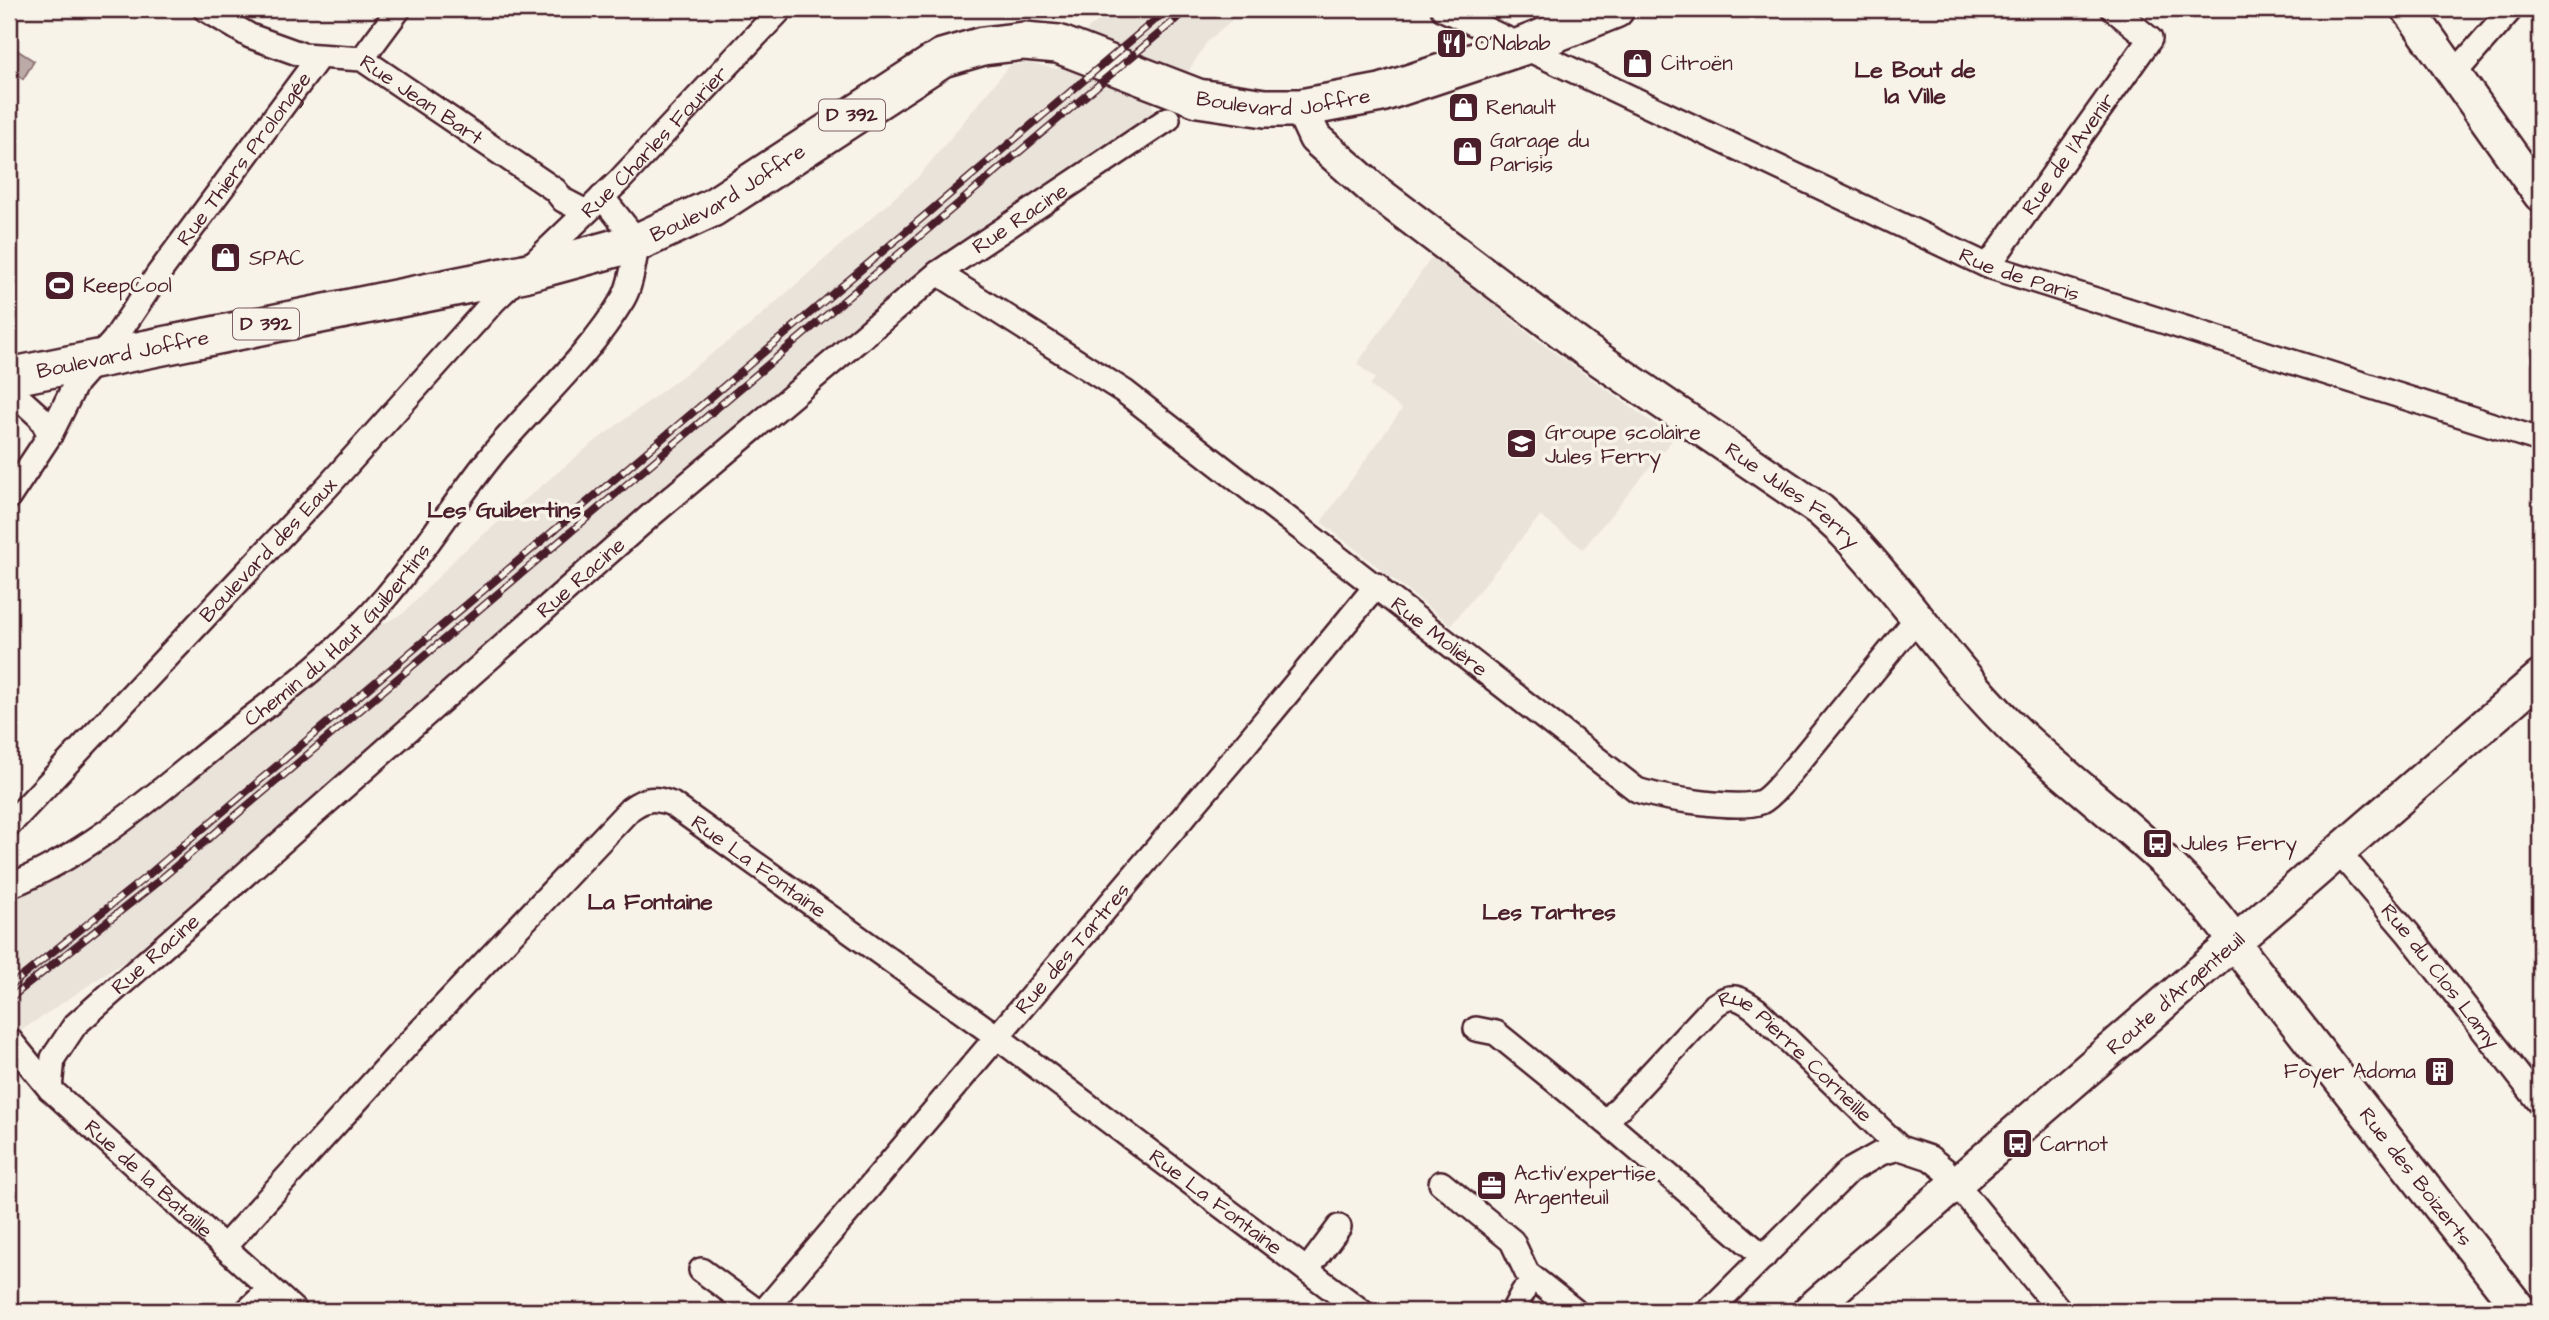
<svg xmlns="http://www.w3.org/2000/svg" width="2549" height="1320" font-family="'Architects Daughter',sans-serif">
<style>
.built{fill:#eae3da}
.water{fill:#bcaaa7;stroke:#8e7275;stroke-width:2}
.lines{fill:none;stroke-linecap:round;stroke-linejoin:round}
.street-casing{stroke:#4a1f2b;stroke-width:28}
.secondary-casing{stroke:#4a1f2b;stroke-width:37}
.primary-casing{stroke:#4a1f2b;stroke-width:42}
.street{stroke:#f7f3e8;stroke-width:23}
.secondary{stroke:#f7f3e8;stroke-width:32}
.primary{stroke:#f7f3e8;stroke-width:37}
.rail-casing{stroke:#4a1f2b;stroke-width:8}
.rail{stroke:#f7f3e8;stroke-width:5;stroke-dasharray:16;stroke-linecap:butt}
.labels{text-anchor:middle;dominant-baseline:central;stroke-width:7;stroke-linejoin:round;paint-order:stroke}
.shield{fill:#f7f3e8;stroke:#7e5f64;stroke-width:2}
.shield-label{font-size:19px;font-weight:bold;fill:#4a1f2b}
.poi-label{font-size:21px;fill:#4a1f2b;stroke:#f7f3e8;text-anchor:start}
.street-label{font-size:21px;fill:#4a1f2b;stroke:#f7f3e8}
.neighbourhood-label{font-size:23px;font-weight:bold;fill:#4a1f2b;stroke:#f7f3e8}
</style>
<rect width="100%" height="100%" fill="#f7f3e8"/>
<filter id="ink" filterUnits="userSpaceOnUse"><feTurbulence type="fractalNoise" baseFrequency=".0143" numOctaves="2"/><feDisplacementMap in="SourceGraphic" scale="14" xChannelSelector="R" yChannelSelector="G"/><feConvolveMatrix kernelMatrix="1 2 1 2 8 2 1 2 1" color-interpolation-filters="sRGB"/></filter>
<g filter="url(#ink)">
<g class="built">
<path d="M1113 9H1244L1207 42 1184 78 1112 83 1152 103 1154 113 938 263 134 960 131 957 16 1034 9 1026V890L362 634 404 613 458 556 589 446 749 326 919 176 1010 65 1030 63 1057 69 1088 29Z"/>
<path d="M1434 254 1533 337 1674 438 1583 549 1540 516 1451 625 1321 522 1402 409 1370 386 1375 378 1357 364Z"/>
</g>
<path class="water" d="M9 45 34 61 23 79 9 70Z"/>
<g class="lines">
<defs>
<g id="street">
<path id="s1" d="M205 9 250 36 303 55 362 59 555 190 563 200 586 212"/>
<path id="s2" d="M1443 9 1988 266 2540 440"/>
<path d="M362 59 399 9"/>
<path d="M2454 74 2511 9"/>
<path id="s3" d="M1988 266 2150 39 2113 9"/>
<path id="s4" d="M938 273 1125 392 1637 790C1661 798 1738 811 1761 802 1769 798 1775 790 1781 784L1917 618"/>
<path d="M9 389 40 417 50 435"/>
<path id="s5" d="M9 497 50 435 76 383 114 340 159 273 319 57"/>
<path id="s6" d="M9 825 328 486 494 301 619 181 781 9"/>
<path id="s7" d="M2337 850 2408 933 2540 1103"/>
<path id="s8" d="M9 886C97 851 165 785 239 727 292 687 343 648 386 597 426 550 458 496 497 449 539 400 590 354 623 299 632 284 634 259 638 242L602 197"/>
<path d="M1476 1029 1496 1033 1606 1122 1764 1257"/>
<path id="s9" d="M9 1039 50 1089 295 1311"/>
<path id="s10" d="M50 1089 53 1058 75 1025 650 516 938 273 1168 119"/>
<path id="s11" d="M1606 1122 1715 1005C1732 992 1741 998 1757 1010L1900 1148"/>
<path d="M1441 1183 1512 1241 1527 1273 1575 1311"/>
<path id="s12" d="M224 1247 409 1043 630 809C645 798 654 797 672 804L996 1036 1361 1311"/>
<path d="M701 1270 757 1311"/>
<path d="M1307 1270 1339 1227"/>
<path d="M247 1311 269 1290"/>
<path id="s13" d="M764 1311 1244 746 1377 585"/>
<path d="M1513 1311 1523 1292"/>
<path d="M1709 1311 1849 1171 1881 1153 1900 1148 1930 1158 1945 1170 2060 1311"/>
</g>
<g id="secondary">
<path d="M2408 9 2540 195"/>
<path id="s14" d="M1301 108 1315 138 1374 190 1584 349 1820 510 1844 532C1907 597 1955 674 2021 736 2096 805 2194 871 2246 959L2521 1311"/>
<path id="s15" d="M1809 1311 2540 677"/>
</g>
<g id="primary">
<path id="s16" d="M9 377 524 273 638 242 712 208 942 58 983 46 1024 41 1058 44 1198 98 1265 108H1301L1381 93 1523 46 1615 9"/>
</g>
</defs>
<use href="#street" class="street-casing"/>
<use href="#secondary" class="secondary-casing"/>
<use href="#primary" class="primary-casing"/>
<use href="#street" class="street"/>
<use href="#secondary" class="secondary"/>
<use href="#primary" class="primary"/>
<defs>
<g id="rail">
<path d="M9 987 147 876 1168 9"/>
<path d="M9 999 156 883 1188 9"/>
</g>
</defs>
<use href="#rail" class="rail-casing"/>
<use href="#rail" class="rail"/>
</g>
</g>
<defs>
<symbol id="restaurant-square" viewBox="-11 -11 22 22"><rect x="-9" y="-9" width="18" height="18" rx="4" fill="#4a1f2b" stroke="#f7f3e8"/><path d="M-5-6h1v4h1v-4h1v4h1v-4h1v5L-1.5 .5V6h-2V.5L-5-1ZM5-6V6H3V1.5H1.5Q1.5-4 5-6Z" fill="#fff"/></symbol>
<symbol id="shop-square" viewBox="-11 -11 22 22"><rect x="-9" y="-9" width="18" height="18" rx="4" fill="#4a1f2b" stroke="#f7f3e8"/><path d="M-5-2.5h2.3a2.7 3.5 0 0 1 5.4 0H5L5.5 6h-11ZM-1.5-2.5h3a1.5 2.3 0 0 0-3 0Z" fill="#fff"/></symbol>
<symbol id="stadium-square" viewBox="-11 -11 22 22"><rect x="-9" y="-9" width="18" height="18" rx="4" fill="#4a1f2b" stroke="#f7f3e8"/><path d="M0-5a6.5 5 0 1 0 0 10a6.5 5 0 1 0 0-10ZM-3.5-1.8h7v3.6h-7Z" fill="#fff"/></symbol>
<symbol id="school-square" viewBox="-11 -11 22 22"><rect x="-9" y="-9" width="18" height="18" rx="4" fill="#4a1f2b" stroke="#f7f3e8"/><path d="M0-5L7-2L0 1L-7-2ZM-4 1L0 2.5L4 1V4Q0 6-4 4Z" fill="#fff"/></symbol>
<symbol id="bus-square" viewBox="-11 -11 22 22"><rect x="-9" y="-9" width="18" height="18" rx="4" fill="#4a1f2b" stroke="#f7f3e8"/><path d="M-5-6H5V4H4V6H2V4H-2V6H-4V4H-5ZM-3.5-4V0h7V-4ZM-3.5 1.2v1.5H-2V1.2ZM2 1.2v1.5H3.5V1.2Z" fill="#fff"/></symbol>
<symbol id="building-square" viewBox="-11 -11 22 22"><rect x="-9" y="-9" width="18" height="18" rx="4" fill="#4a1f2b" stroke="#f7f3e8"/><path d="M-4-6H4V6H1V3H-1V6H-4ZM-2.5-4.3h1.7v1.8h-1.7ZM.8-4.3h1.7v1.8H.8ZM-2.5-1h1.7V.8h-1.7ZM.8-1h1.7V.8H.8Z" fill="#fff"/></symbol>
<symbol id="office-square" viewBox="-11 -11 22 22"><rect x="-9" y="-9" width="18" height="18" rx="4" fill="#4a1f2b" stroke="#f7f3e8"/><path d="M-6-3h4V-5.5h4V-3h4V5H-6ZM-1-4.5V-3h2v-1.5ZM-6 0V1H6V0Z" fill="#fff"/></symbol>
</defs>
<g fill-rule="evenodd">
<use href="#restaurant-square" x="1434" y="26" width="35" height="35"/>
<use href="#shop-square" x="1620" y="46" width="35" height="35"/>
<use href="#shop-square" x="1446" y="90" width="35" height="35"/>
<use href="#shop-square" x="1450" y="134" width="35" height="35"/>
<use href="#shop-square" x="208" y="240" width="35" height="35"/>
<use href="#stadium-square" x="42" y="268" width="35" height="35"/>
<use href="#school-square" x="1504" y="426" width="35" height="35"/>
<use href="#bus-square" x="2140" y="826" width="35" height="35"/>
<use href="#building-square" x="2422" y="1054" width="35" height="35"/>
<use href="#bus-square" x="2000" y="1126" width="35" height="35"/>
<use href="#office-square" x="1474" y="1168" width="35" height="35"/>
</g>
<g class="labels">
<g class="shield">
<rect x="819" y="99.5" width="66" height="31" rx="5"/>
<rect x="233" y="308.5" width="66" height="31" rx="5"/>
</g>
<g class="shield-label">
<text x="852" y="115">D 392</text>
<text x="266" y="324">D 392</text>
</g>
<g class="poi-label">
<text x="1475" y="43">O'Nabab</text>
<text x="1661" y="63">Citroën</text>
<text x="1486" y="107">Renault</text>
<text x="1490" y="140">Garage du<tspan x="1490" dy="24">Parisis</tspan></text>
<text x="249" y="258">SPAC</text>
<text x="83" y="285">KeepCool</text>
<text x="1545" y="432">Groupe scolaire<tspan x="1545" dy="24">Jules Ferry</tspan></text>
<text x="2181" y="843">Jules Ferry</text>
<text x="2416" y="1071" text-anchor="end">Foyer Adoma</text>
<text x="2040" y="1144">Carnot</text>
<text x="1514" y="1173">Activ'expertise<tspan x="1514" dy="24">Argenteuil</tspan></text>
</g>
<g class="street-label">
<text stroke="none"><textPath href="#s16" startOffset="1354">Boulevard Joffre</textPath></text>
<text stroke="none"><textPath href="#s1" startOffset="240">Rue Jean Bart</textPath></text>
<text stroke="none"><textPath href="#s6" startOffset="940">Rue Charles Fourier</textPath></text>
<text stroke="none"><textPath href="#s3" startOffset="138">Rue de l'Avenir</textPath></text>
<text stroke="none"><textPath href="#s5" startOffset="413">Rue Thiers Prolongée</textPath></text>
<text stroke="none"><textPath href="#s16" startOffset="746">Boulevard Joffre</textPath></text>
<text stroke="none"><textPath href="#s10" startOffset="1314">Rue Racine</textPath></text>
<text stroke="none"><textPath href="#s2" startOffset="635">Rue de Paris</textPath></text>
<text stroke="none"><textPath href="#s16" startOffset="116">Boulevard Joffre</textPath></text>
<text stroke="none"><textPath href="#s14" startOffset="630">Rue Jules Ferry</textPath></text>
<text stroke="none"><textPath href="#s6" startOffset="378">Boulevard des Eaux</textPath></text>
<text stroke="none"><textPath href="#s10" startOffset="746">Rue Racine</textPath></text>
<text stroke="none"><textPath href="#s8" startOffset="416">Chemin du Haut Guibertins</textPath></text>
<text stroke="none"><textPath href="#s4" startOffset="620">Rue Molière</textPath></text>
<text stroke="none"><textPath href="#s12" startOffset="749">Rue La Fontaine</textPath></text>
<text stroke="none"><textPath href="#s13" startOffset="476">Rue des Tartres</textPath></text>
<text stroke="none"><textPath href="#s10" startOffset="178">Rue Racine</textPath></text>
<text stroke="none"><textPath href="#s7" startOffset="163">Rue du Clos Lamy</textPath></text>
<text stroke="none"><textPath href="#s15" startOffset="485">Route d'Argenteuil</textPath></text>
<text stroke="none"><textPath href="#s11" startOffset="264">Rue Pierre Corneille</textPath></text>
<text stroke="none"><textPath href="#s14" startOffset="1558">Rue des Boizerts</textPath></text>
<text stroke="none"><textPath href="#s9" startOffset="198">Rue de la Bataille</textPath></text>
<text stroke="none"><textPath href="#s12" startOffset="1316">Rue La Fontaine</textPath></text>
</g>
<g class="neighbourhood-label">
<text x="1915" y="70">Le Bout de<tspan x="1915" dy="26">la Ville</tspan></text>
<text x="504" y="510">Les Guibertins</text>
<text x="650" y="902">La Fontaine</text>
<text x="1549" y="912">Les Tartres</text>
</g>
</g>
<rect width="2549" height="1320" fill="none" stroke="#f7f3e8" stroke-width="35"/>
<rect x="18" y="18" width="2514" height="1285" fill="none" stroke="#4a1f2b" stroke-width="2.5" filter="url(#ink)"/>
</svg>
